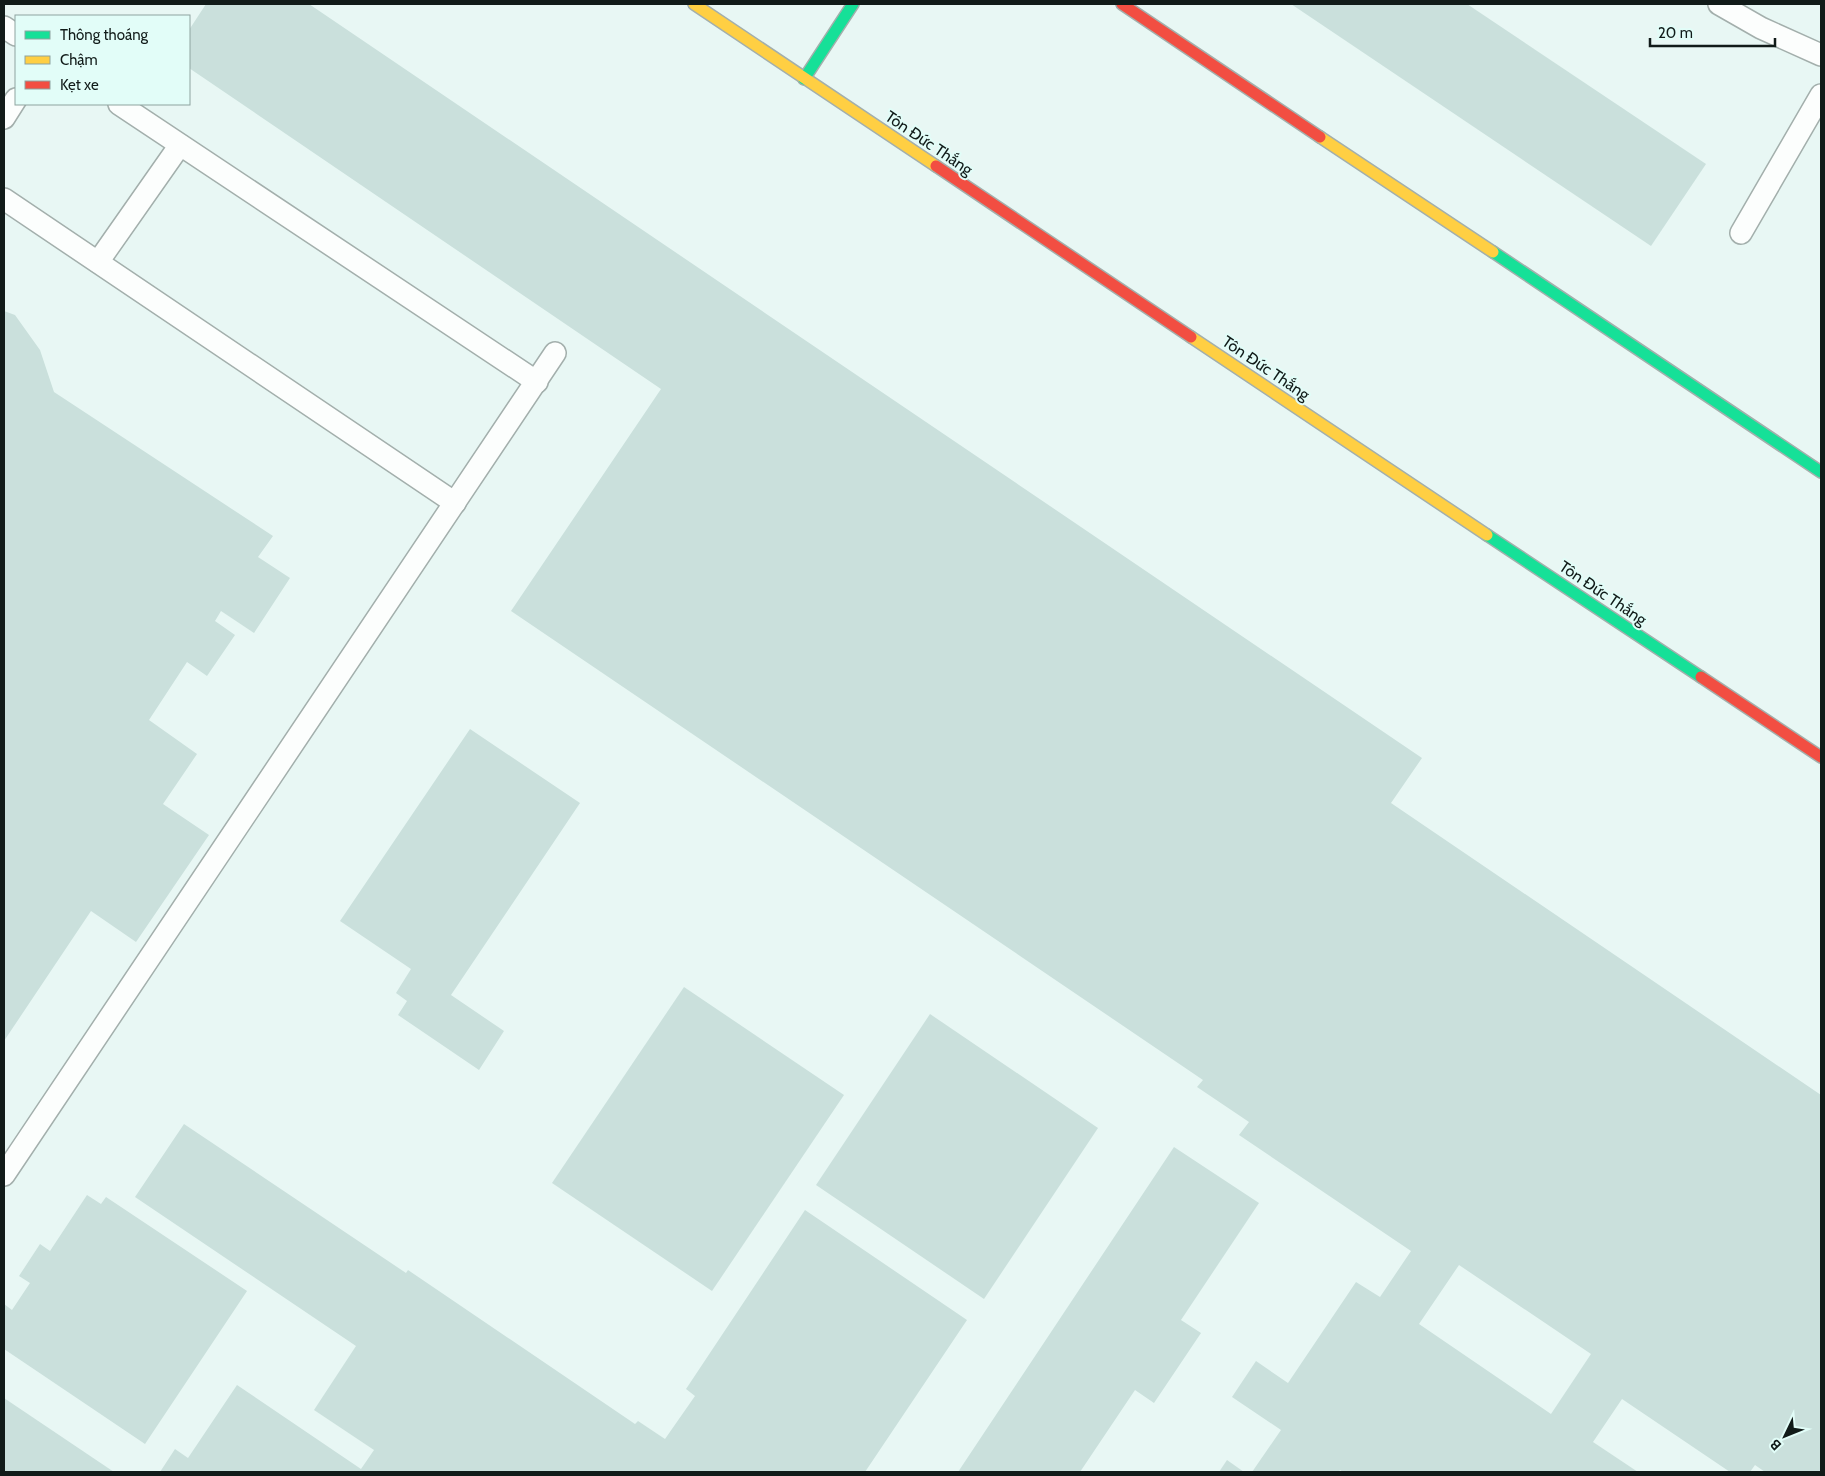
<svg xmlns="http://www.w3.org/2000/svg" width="1825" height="1476" font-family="Cabin,sans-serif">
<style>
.building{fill:#cae0dc;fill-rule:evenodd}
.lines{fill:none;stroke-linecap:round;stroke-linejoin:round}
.lane-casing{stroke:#a3afac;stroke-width:24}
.fast-casing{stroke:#a3afac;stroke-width:14}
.slow-casing{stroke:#a3afac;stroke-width:14}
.jam-casing{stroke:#a3afac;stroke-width:14}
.lane{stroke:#fcfefd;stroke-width:21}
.fast{stroke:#16e098;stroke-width:11}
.slow{stroke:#ffcf43;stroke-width:11}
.jam{stroke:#f24e42;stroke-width:11}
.labels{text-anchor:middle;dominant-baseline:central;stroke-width:4;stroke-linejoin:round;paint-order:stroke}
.street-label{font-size:16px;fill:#111b19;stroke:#e2fdf8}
</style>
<rect width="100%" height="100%" fill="#e8f7f4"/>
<g class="building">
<path d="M206 4H309L1422 758 1391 803 1821 1095V1472H1765L1755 1465 1750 1472H1730L1622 1399 1593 1442 1638 1472H1343L1340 1470 1339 1472H1252L1281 1430 1232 1397 1256 1361 1288 1383 1356 1282 1380 1297 1411 1251 1239 1135 1249 1122 1197 1087 1203 1080 511 611 661 389 189 68V30ZM1459 1265 1591 1354 1551 1414 1419 1324Z"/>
<path d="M1291 4H1467L1706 164 1651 246Z"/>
<path d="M4 311 15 315 40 350 54 392 273 536 258 557 290 578 254 633 221 611 215 621 235 635 207 676 187 662 149 720 197 754 163 804 209 835 136 942 91 911 4 1041Z"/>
<path d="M470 729 580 803 451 995 504 1031 479 1070 398 1015 407 1001 396 993 411 969 340 921Z"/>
<path d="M684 987 844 1095 712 1291 552 1183Z"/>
<path d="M930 1014 1098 1128 984 1299 816 1185Z"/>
<path d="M184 1124 406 1273 408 1270 635 1424 638 1421 665 1439 695 1396 686 1389 805 1210 967 1320 865 1472H160L175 1449 188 1458 237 1385 361 1469 374 1450 314 1410 356 1346 135 1197Z"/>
<path d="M1174 1147 1259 1203 1181 1320 1201 1333 1154 1403 1135 1390 1080 1472H958Z"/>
<path d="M87 1195 101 1204 106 1197 247 1291 145 1444 4 1349V1304L12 1310 30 1283 19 1276 40 1244 50 1251Z"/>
<path d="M4 1398 114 1472H4Z"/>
<path d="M1227 1460 1244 1472H1219Z"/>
</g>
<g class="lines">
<defs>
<g id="lane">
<path d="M1719 4 1761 28 1821 55"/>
<path d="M4 27 16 35"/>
<path d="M119 104 537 382"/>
<path d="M4 118 16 99"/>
<path d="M4 199 455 503"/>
<path d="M1741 233 1821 95"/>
<path d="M98 262 180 145"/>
<path d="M4 1175 555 353"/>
</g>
<g id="fast">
<path d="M804 79 853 4"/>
<path d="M1493 252 1821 472"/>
<path d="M1487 535 1701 677"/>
</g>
<g id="slow">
<path d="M694 4 936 166"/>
<path d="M1320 137 1493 252"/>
<path d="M1191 337 1487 535"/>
</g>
<g id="jam">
<path d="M1122 4 1320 137"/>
<path d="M936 166 1191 337"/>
<path d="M1701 677 1821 757"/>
</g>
</defs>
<use href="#lane" class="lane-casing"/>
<use href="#fast" class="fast-casing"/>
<use href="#slow" class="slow-casing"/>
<use href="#jam" class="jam-casing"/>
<use href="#lane" class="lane"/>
<use href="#fast" class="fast"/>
<use href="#slow" class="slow"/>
<use href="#jam" class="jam"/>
</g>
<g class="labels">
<g class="street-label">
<text transform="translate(929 143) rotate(34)">Tôn Đức Thắng</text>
<text transform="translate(1266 368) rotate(34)">Tôn Đức Thắng</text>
<text transform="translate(1603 593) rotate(34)">Tôn Đức Thắng</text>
</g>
</g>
<rect width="1825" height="1476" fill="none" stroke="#111b19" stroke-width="10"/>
<rect x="15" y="15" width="175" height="90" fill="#e2fdf8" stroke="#8ea39f"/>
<rect x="25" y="31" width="25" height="8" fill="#16e098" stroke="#8ea39f"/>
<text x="60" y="40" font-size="15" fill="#111b19">Thông thoáng</text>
<rect x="25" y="56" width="25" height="8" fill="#ffcf43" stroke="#8ea39f"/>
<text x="60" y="65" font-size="15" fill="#111b19">Chậm</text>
<rect x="25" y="81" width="25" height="8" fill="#f24e42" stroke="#8ea39f"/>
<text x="60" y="90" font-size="15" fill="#111b19">Kẹt xe</text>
<g transform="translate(1785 1436) rotate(227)" stroke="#e2fdf8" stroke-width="4" paint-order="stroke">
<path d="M0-4L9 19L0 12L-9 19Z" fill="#111b19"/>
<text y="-8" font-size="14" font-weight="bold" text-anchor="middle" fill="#111b19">B</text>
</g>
<path d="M1650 38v8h125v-8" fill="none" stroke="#111b19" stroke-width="2.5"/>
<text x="1658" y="38" font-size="15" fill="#111b19" stroke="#e2fdf8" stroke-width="4" paint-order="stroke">20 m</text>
</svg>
